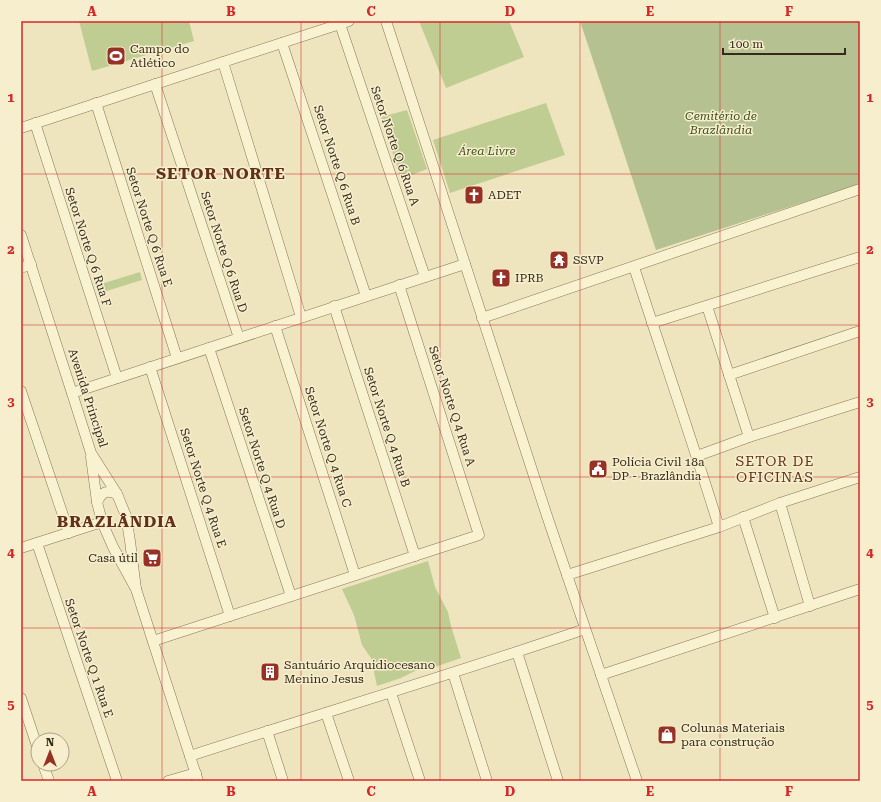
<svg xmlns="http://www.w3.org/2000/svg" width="881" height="802" font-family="'Roboto Serif',serif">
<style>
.green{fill:#bfcc92}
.cemetery{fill:#b6c191}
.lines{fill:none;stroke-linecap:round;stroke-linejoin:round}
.minor-casing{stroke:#877556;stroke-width:11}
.minor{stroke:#f9f2d1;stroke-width:10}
.grid{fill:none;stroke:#d62828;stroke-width:1;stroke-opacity:0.55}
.labels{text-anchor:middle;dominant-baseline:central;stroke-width:3;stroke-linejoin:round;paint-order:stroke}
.poi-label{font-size:12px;fill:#362b1b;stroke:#f6eecd;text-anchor:start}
.park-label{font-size:12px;font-style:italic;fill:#415321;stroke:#f6eecd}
.street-label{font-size:12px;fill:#362b1b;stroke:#f6eecd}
.quarter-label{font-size:14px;letter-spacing:1px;fill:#63311a;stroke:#f6eecd}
.district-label{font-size:16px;font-weight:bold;letter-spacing:1px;fill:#63311a;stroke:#f6eecd}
.neatline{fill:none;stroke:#d62828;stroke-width:1.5}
.grid-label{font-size:13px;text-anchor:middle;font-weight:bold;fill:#d62828}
</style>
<rect width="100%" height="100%" fill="#eee5be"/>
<g class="green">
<path d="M79 21H189L194 41 92 71Z"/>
<path d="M419 21H509L524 57 446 88Z"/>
<path d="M546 103 565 155 450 193 433 140Z"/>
<path d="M407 110 427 169 401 179 381 117Z"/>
<path d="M140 272 142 280 100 293 98 285Z"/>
<path d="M428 561 435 587 448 612 451 626 461 658 432 668 415 671 401 678 377 686 371 658 362 645 354 615 342 589Z"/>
</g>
<path class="cemetery" d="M580 21H860V184L656 250Z"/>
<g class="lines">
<defs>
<g id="minor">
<path d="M386 21 546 513 637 781"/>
<path d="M340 24 425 277"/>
<path d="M282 43 366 296"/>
<path d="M223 62 301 317"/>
<path d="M155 84 239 338"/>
<path d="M96 103 177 358"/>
<path d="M35 123 117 378"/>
<path d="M21 128 349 21"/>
<path d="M21 235 72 393 91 453 117 494 126 516 130 541 136 589"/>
<path d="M634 267C662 354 692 440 719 527"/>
<path d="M21 268 31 264"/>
<path d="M334 306 415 556"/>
<path d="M707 306 749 437"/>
<path d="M482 318 860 189"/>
<path d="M652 323 860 257"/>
<path d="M275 326 355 575"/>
<path d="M209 348 291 596"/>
<path d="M150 367 230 616"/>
<path d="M729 375 860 331"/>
<path d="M21 391 69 533"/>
<path d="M72 393 465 264"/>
<path d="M697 456 749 437 860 402"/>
<path d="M91 457 97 502 102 522 113 547 136 589 198 781"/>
<path d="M97 502C103 491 106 490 117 494"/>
<path d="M780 503 810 606"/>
<path d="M743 517 775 618"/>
<path d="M37 543 117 781"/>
<path d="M21 548 102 522"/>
<path d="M567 575 719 527 780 503 860 477"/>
<path d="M153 641 479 535 399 285"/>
<path d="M517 652 558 781"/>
<path d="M453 673 487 781"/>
<path d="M601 675 860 589"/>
<path d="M391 693 420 781"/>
<path d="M21 698 38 749"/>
<path d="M326 713 349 781"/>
<path d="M267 731 283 781"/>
<path d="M190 756C322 713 454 674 585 629"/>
<path d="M43 764 49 781"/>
<path d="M168 781 196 773"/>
</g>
</defs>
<use href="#minor" class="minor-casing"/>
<use href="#minor" class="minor"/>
</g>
<path class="grid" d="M162 21V781M301 21V781M440 21V781M580 21V781M720 21V781M21 174H860M21 325H860M21 477H860M21 628H860"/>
<defs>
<symbol id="stadium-square" viewBox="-11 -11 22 22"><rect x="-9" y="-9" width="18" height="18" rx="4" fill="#973125" stroke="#f6eecd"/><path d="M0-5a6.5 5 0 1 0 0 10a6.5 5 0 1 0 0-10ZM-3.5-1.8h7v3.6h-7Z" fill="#fff"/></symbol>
<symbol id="church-square" viewBox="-11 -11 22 22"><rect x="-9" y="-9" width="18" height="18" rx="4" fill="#973125" stroke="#f6eecd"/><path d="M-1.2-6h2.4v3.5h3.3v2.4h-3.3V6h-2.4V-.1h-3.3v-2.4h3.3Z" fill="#fff"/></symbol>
<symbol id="temple-square" viewBox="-11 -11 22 22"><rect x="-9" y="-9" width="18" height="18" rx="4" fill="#973125" stroke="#f6eecd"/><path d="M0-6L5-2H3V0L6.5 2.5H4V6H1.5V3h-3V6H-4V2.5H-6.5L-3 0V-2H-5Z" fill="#fff"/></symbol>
<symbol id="civic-square" viewBox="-11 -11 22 22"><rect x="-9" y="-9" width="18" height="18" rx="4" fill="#973125" stroke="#f6eecd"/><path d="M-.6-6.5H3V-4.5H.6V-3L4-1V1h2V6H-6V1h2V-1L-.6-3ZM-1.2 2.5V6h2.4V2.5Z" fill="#fff"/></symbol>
<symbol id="supermarket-square" viewBox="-11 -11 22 22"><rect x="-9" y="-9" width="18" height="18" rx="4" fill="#973125" stroke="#f6eecd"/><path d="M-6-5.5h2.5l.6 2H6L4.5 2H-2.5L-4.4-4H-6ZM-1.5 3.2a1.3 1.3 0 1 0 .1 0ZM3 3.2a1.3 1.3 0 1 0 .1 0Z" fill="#fff"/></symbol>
<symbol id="building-square" viewBox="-11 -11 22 22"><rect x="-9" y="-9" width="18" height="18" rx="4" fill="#973125" stroke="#f6eecd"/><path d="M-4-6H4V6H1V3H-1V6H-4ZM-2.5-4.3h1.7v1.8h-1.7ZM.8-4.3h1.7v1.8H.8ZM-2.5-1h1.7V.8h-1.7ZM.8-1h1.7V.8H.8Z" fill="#fff"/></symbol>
<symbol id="shop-square" viewBox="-11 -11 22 22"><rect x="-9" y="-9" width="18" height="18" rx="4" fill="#973125" stroke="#f6eecd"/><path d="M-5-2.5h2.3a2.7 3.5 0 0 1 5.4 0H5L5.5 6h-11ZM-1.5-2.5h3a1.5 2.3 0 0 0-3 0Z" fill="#fff"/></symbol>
</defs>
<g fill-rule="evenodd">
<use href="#stadium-square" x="105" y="45" width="22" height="22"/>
<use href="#church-square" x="463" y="184" width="22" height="22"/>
<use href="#temple-square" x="548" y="249" width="22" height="22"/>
<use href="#church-square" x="490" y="267" width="22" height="22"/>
<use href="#civic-square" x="587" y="458" width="22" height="22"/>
<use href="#supermarket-square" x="141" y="547" width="22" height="22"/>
<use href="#building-square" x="259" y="661" width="22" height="22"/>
<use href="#shop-square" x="656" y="724" width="22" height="22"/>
</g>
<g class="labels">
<g class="poi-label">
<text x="130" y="49">Campo do<tspan x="130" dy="14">Atlético</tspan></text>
<text x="488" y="195">ADET</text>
<text x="573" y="260">SSVP</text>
<text x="515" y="278">IPRB</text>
<text x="612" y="462">Polícia Civil 18a<tspan x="612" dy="14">DP - Brazlândia</tspan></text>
<text x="138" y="558" text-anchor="end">Casa útil</text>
<text x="284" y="665">Santuário Arquidiocesano<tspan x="284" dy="14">Menino Jesus</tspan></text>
<text x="681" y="728">Colunas Materiais<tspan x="681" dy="14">para construção</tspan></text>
</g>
<g class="park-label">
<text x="721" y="116">Cemitério de<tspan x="721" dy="14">Brazlândia</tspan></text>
<text x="487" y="151">Área Livre</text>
</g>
<g class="street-label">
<text transform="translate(395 146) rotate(71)">Setor Norte Q 6 Rua A</text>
<text transform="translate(337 165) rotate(72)">Setor Norte Q 6 Rua B</text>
<text transform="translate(149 227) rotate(72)">Setor Norte Q 6 Rua E</text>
<text transform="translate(88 247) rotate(72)">Setor Norte Q 6 Rua F</text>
<text transform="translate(224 252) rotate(72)">Setor Norte Q 6 Rua D</text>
<text transform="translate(88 398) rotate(72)">Avenida Principal</text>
<text transform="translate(452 406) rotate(72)">Setor Norte Q 4 Rua A</text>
<text transform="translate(387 427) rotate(72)">Setor Norte Q 4 Rua B</text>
<text transform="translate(328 447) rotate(72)">Setor Norte Q 4 Rua C</text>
<text transform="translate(262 468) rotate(72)">Setor Norte Q 4 Rua D</text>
<text transform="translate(203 488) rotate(72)">Setor Norte Q 4 Rua E</text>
<text transform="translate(89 658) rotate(71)">Setor Norte Q 1 Rua E</text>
</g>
<g class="quarter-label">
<text x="775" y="461">SETOR DE<tspan x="775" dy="16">OFICINAS</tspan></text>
</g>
<g class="district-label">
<text x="221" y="173">SETOR NORTE</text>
<text x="117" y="521">BRAZLÂNDIA</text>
</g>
</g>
<rect width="881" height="802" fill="none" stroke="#f6eecd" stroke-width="44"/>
<g transform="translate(50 752)"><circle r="19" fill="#f6eecd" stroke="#a9a086"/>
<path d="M0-3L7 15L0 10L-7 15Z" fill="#973125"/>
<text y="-6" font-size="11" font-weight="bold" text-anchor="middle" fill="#362b1b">N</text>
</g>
<path d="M723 48v6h122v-6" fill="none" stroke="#362b1b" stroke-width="2"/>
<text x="729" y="48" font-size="12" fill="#362b1b" stroke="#f6eecd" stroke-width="3" paint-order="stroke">100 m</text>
<rect x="22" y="22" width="837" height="758" class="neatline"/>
<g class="grid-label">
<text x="92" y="16">A</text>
<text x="231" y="16">B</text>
<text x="371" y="16">C</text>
<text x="510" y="16">D</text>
<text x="650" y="16">E</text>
<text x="789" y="16">F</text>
<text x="11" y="102">1</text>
<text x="870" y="102">1</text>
<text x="11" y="254">2</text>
<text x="870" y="254">2</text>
<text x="11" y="406">3</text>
<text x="870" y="406">3</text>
<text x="11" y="557">4</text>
<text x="870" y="557">4</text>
<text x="11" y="709">5</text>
<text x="870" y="709">5</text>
<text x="92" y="796">A</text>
<text x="231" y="796">B</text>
<text x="371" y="796">C</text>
<text x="510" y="796">D</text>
<text x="650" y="796">E</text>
<text x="789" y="796">F</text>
</g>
</svg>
